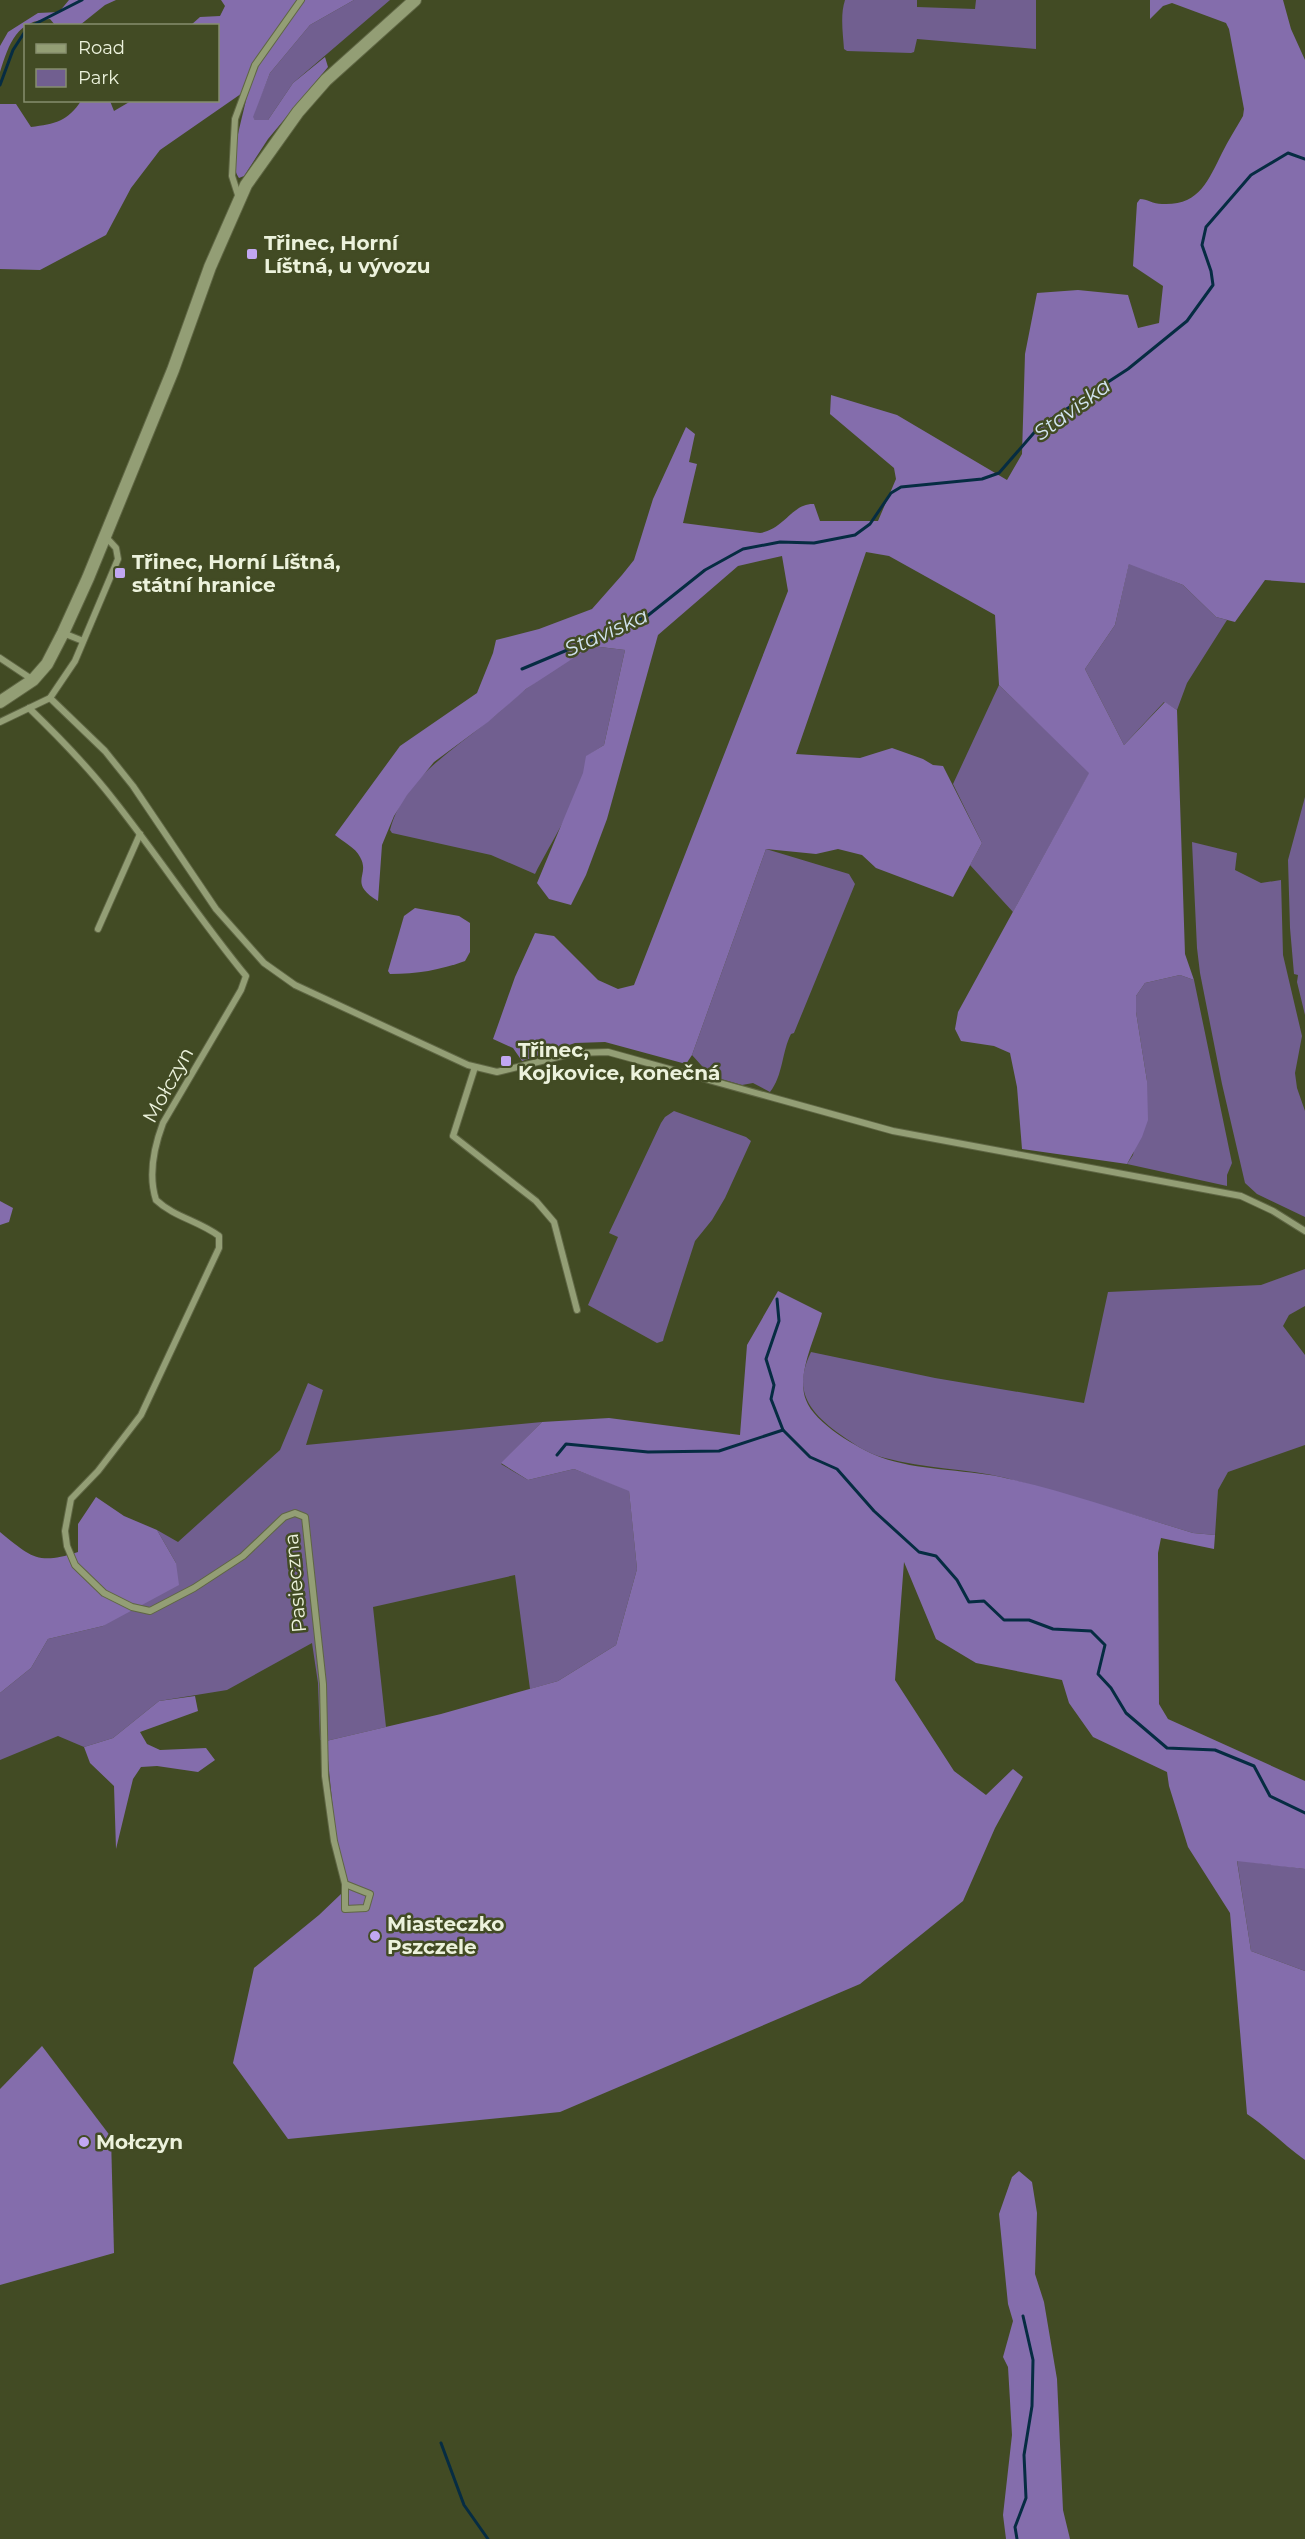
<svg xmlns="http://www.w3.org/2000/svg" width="1305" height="2539" font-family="Montserrat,sans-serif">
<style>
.green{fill:#715f90}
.forest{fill:#846dac}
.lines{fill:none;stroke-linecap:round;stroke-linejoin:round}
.stream{stroke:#062c42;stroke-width:3}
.street-casing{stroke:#5f6644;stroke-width:8}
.secondary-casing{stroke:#5f6644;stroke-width:14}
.street{stroke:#939e75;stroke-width:6}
.secondary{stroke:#939e75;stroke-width:12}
.poi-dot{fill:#c2a7f2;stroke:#424b24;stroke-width:2}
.labels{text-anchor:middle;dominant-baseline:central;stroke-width:5;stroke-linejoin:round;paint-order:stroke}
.poi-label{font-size:20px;font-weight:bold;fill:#ecf2dc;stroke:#424b24;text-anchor:start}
.street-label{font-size:20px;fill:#ecf2dc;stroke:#424b24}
.water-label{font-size:21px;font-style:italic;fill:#d2e4f0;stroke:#424b24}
</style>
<rect width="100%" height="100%" fill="#424b24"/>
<g class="green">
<path d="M354 0H390L293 83 268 120H255L252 117 270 73 310 25Z"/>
<path d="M845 0H917V7L975 9 976 0H1036V49L917 39 914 52 911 53 847 51 844 49C843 34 840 15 845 0Z"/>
<path d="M1129 563 1183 585 1216 617 1227 620 1187 683 1177 710 1164 702 1124 745 1085 669 1115 625Z"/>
<path d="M592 646 625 650 604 745 587 756C587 788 550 843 535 874L491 855 392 833 390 830C404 779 449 753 487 722 501 712 512 699 526 689 547 673 570 660 592 646Z"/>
<path d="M999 685 1090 772 1013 912 970 865 982 843 953 784Z"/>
<path d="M1305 797V1015L1297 982 1298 975 1294 974 1290 928 1288 860Z"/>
<path d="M1192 842 1237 853 1235 870 1261 883 1281 880 1283 955 1302 1036 1295 1073 1297 1088 1305 1111V1217L1257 1194 1245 1183 1222 1084 1200 973 1197 948Z"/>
<path d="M766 849 849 874 855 884 794 1033 791 1034C782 1051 783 1076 770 1092L753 1083 742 1085 711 1076 692 1055Z"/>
<path d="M1180 975 1194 980 1232 1163 1227 1175V1186L1127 1164 1133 1155 1147 1081 1136 1012V996L1145 983Z"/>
<path d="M674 1111 746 1137 751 1141 725 1198 712 1220 695 1241 664 1337 663 1341 657 1343 588 1305 618 1237 609 1233 661 1123 665 1117Z"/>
<path d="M1305 1269V1306L1289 1315 1283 1326 1305 1355V1445L1228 1472 1218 1490 1215 1535 1193 1533C1131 1514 1069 1495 1006 1478 966 1468 924 1469 885 1458 868 1454 854 1444 841 1435 809 1412 792 1391 811 1352L935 1378 1084 1403 1108 1292 1261 1285Z"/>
<path d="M308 1383 323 1390 306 1445 542 1422 501 1464 528 1480 574 1469 629 1490 637 1569 616 1645 558 1681 530 1689 515 1575 373 1607 386 1727 326 1741 320 1740 318 1683 312 1643 227 1690 159 1701 113 1738 84 1747 58 1736 0 1760V1693L31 1668 48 1639 103 1626 176 1563 157 1530 178 1542 280 1450Z"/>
<path d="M1237 1860 1305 1869V1971L1251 1951Z"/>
</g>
<g class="forest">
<path d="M69 0H116L105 5 80 25H55L50 19C17 20 9 43 0 72V46L8 32 38 13 59 12Z"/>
<path d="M221 0H354L310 25 270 73 253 117 255 120H268L293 83 325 57 328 67 268 139 244 176 239 178C226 162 246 109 248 89L160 150 131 188 106 235 40 270 0 269V104H16L31 127C55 124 68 121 81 101H110L114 111 131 101 218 100V26L191 25 200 17 220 16 225 6Z"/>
<path d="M1150 0H1283L1291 29 1305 60V583L1265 580 1235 622 1216 617 1183 585 1129 564 1115 625 1085 669 1124 745 1165 702 1177 710 1185 954 1194 980 1180 975 1145 983 1136 996V1012L1147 1081 1148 1120 1142 1137 1127 1164 1022 1149 1017 1087 1010 1053 994 1046 961 1041 955 1029 958 1012 1089 773 999 685 995 615 889 556 866 552 796 754 860 758 892 748 923 759 933 765 943 766 982 843 953 897 876 868 862 855 838 849 816 854 766 849 692 1055 686 1064 605 1042 575 1043 522 1061 513 1048 493 1039 515 977 535 933 554 936 598 980 618 989 634 985 788 591 782 556 738 566 658 635 607 819 586 875 571 905 549 899 537 883 583 773 586 756 604 745 625 650 592 646 526 689 488 722 434 762 407 795 394 816 382 845 378 901C347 882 371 876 360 857 356 848 342 841 335 835L400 746 477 693 493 653 496 640 539 629 592 609 622 575 634 560 653 499 686 427 695 434 689 462 697 464 683 523 760 533C785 529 792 503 814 504L820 521H878L896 479 894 468 830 414 831 395 897 415 1007 480 1022 454 1025 354 1037 293 1078 290 1128 295 1138 328 1159 323 1163 286 1133 266 1137 203 1140 199C1147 199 1153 204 1162 204 1199 206 1208 181 1222 153 1228 141 1236 128 1243 116L1244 109 1229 29 1226 23 1172 3 1163 6 1150 19Z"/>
<path d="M415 908 459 916 470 923V952L465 961C440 970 417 974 390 974L388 971 404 916Z"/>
<path d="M0 1201 13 1208 9 1222 0 1225Z"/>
<path d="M778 1291 822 1313C815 1339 796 1375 806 1400 814 1423 859 1449 880 1457 918 1471 962 1469 1001 1477 1066 1491 1130 1514 1193 1533L1215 1535 1214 1549 1161 1538 1158 1553 1159 1704 1168 1719 1305 1781V1869L1237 1861 1251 1951 1305 1971V2160C1285 2146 1268 2128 1247 2114L1230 1913 1188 1847 1169 1786 1167 1772 1093 1737 1069 1703 1062 1680 976 1663 936 1639 904 1562 895 1680 954 1771 986 1795 1013 1769 1023 1777 995 1828 963 1901 860 1984 560 2112 288 2139 233 2063 254 1968 319 1915 341 1894 347 1881 336 1840 326 1741 441 1714 558 1681 616 1645 637 1569 629 1491 574 1469 528 1480 501 1463 542 1422 609 1418 740 1435 747 1345Z"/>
<path d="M96 1497 124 1516 157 1530 176 1563 179 1585 103 1626 48 1639 31 1668 0 1693V1532C32 1558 38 1565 78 1552V1524Z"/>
<path d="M195 1696 198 1711 140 1732 147 1744 160 1750 206 1748 215 1760 198 1772 157 1766 141 1767 133 1779 116 1849 114 1786 90 1763 84 1747 113 1738 159 1701Z"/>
<path d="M42 2046 111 2137 114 2253 0 2285V2089Z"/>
<path d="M1019 2171 1032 2182 1037 2213 1035 2274 1044 2302 1057 2379 1063 2510 1070 2539H1006L1003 2515 1012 2435 1008 2367 1003 2357 1013 2321 1008 2304 999 2214 1012 2177Z"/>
</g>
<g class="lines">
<g class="stream">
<path d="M31 26 82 0"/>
<path d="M0 85 13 50 26 30"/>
<path d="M522 669 646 617 705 570 743 549 780 542 814 543 855 535 870 524 891 493 901 487 982 479 999 473 1039 427 1128 369 1187 321 1213 285 1211 271 1202 245 1206 227 1251 175 1288 153 1305 159"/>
<path d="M777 1299 779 1321 766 1359 774 1385 771 1399 783 1430"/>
<path d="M557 1455 566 1444 648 1452 719 1451 783 1430 810 1457 837 1469 874 1511 919 1552 936 1556 957 1580 969 1602 984 1601 1004 1620H1029L1053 1629 1091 1631 1105 1645 1098 1674 1111 1688 1126 1713 1167 1748 1215 1750 1254 1766 1270 1796 1305 1813"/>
<path d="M441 2443 464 2505 488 2539"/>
<path d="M1017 2539 1015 2527 1026 2498 1024 2455 1032 2406 1033 2360 1023 2316"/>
</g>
<defs>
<g id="street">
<path d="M239 198 232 176 235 119 255 65 301 0"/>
<path d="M63 633 83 641"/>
<path d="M0 658 33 680"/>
<path d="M50 698 105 751 133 786 216 909 264 963 295 985 468 1065 497 1072 574 1053 608 1052 893 1131 1241 1196 1273 1211 1305 1231"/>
<path d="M29 708C59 737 88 767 113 799 159 857 199 919 246 976L241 990 163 1123C154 1147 148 1175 156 1200 174 1217 199 1221 219 1236V1248L141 1415 98 1471 71 1499 65 1531 67 1546 75 1565 104 1593 132 1607 150 1611 194 1588 243 1556 284 1517 295 1513 305 1517 323 1684 325 1776 334 1841 345 1884V1909L366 1908 370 1894 345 1884"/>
<path d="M0 722 50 698 75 661 118 559 116 548 105 536"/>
<path d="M98 929 140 834"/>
<path d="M475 1067 453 1136 536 1201 554 1222 577 1310"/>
</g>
<path id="secondary" d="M0 702 33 680 47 664 63 633 88 578 173 370 210 267 246 185 298 112 326 80 415 0"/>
</defs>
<use href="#street" class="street-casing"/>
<use href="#secondary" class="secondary-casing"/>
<use href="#street" class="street"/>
<use href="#secondary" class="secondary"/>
</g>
<g class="poi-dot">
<rect x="246" y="248" width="12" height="12" rx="3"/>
<rect x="114" y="567" width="12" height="12" rx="3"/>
<rect x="500" y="1055" width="12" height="12" rx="3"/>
<circle cx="375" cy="1936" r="6"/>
<circle cx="84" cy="2142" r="6"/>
</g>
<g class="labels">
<g class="poi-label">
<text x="264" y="243">Třinec, Horní<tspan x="264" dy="23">Líštná, u vývozu</tspan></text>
<text x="132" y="562">Třinec, Horní Líštná,<tspan x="132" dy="23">státní hranice</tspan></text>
<text x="518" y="1050">Třinec,<tspan x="518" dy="23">Kojkovice, konečná</tspan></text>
<text x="387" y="1924">Miasteczko<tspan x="387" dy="23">Pszczele</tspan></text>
<text x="96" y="2142">Mołczyn</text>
</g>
<g class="street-label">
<text transform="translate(168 1085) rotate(-61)">Mołczyn</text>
<text transform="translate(295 1583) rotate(-95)">Pasieczna</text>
</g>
<g class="water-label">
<text transform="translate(1072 409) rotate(-36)">Staviska</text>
<text transform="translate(606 632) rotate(-24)">Staviska</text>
</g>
</g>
<rect x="24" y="24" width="195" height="78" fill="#424b24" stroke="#868e6e" stroke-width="1.5"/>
<rect x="36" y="44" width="30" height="9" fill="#939e75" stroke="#868e6e" stroke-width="1.5"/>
<text x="78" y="54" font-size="18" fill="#ecf2dc">Road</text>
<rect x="36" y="69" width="30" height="18" fill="#715f90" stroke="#868e6e" stroke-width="1.5"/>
<text x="78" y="84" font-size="18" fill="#ecf2dc">Park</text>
</svg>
